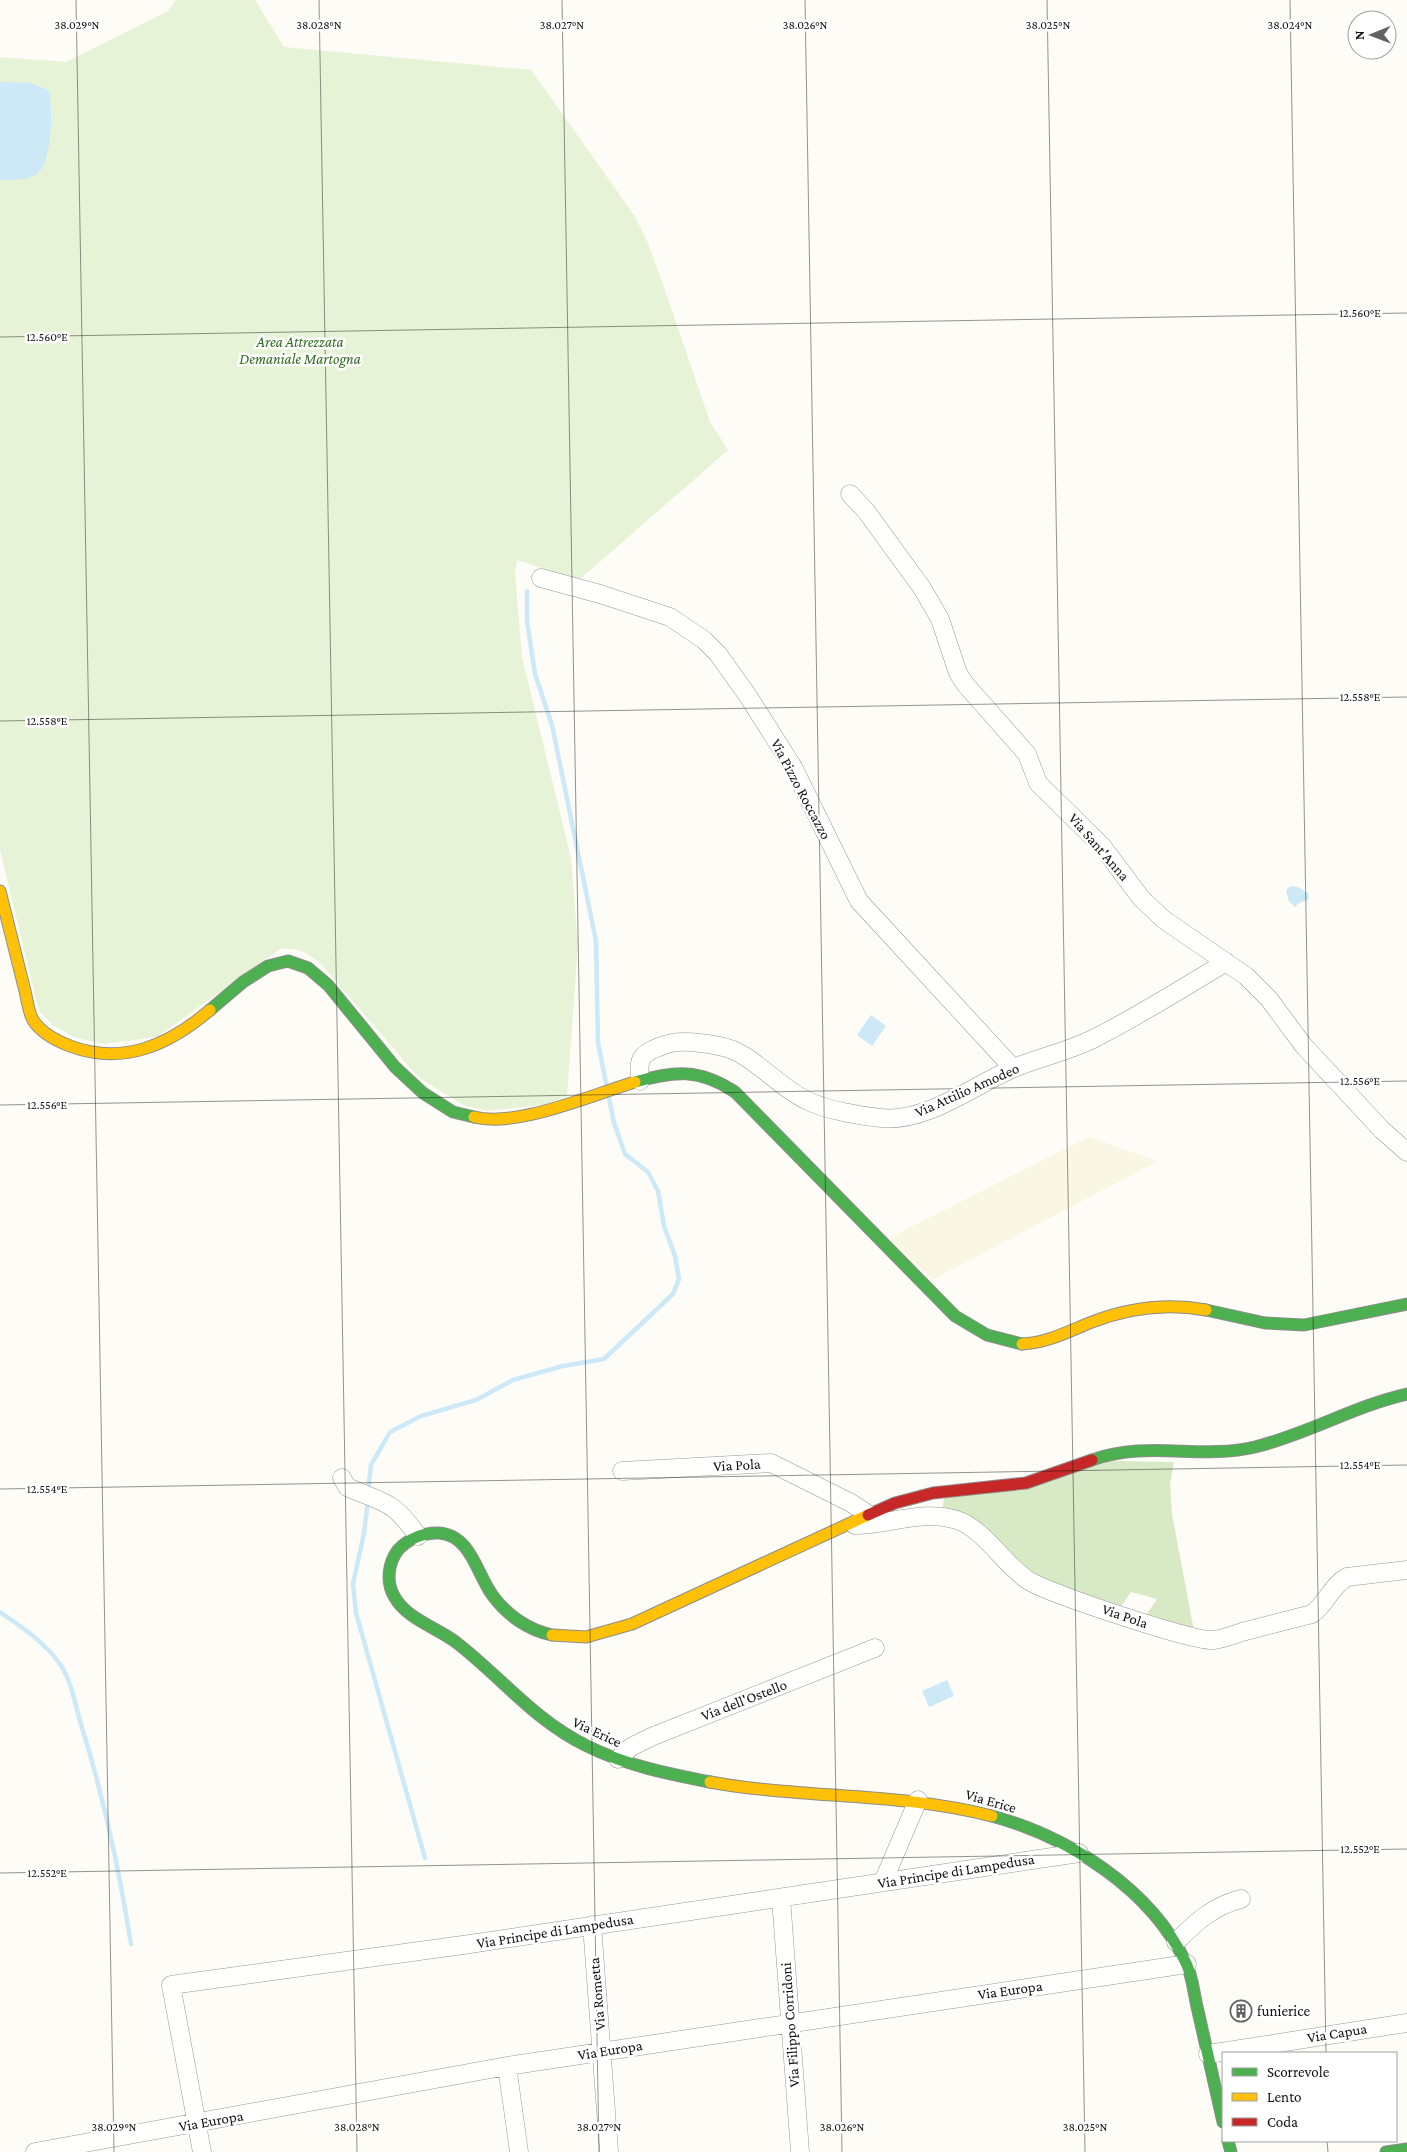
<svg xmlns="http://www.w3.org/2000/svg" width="1407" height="2152" viewBox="0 0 1407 2152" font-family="'Crimson Pro',serif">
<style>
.farmland{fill:#f9f7e4}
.green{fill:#e7f3d7}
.forest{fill:#d8eac5}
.water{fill:#cde8f7}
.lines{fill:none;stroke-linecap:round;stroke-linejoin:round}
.stream{stroke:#cde8f7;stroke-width:4.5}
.street-casing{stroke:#979795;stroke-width:19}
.fast-casing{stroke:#8e8d8b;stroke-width:13}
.slow-casing{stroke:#8e8d8b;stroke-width:13}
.jam-casing{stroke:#8e8d8b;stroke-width:13}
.street{stroke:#fffffe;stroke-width:18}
.fast{stroke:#4caf50;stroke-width:11}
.slow{stroke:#ffc107;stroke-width:11}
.jam{stroke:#c62828;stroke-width:11}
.ticks{fill:none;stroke:#111;stroke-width:1;stroke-opacity:0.45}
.labels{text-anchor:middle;stroke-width:5;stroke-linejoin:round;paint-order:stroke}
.park-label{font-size:15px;font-style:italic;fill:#2f6b1f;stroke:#fff}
.street-label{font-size:15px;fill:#111;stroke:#fff}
.poi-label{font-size:15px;fill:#111;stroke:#fff;text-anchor:start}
.ticks-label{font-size:12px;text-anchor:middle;fill:#111;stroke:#fff;stroke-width:5;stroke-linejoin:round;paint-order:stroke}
</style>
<rect width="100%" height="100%" fill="#fdfcf7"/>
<path class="farmland" d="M1089,1137l69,24 -226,119 -43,-42z"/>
<path class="green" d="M176,0h79l29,47 247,23 103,145 14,28 16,44 46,135 18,28 -149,130 -62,-20 -2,13 7,84 49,201 7,87 -11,151 -24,9 -55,6 -25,-6 -45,-28 -98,-114c-13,-11 -23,-15 -40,-14l-123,88 -53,7 -30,-7 -21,-12 -14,-14 -39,-161v-793l66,5 102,-51z"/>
<path class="forest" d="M1114,1461l60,1 -4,22 2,30 22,117 -50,-13 13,-19 -26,-7 -12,17 -87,-33 -90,-63 2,-15z"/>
<path class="water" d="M0,82l31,1 17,7c6,15 4,71 -10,83 -10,8 -26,7 -38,7z
M1290,886l8,1 11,7 -1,6 -9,3 -4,4 -6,-6 -3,-10z
M871,1015l15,11 -14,20 -15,-11z
M947,1680l7,16 -25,11 -7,-16z"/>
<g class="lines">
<path class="stream" d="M527,591v30l8,53 17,51 44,216 2,102 8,40
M368,1490l3,-25 19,-33 31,-16 55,-16 37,-20 50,-14 41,-7 69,-65 6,-15 -4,-23 -11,-30 -6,-35 -10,-19 -23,-18 -11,-31 -5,-25
M368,1501l-4,32 -11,51 3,29 69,245
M0,1612c22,15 44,30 60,52 11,16 15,39 20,57 23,73 39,147 51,223"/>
<g class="street-casing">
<path id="street" d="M850,494l16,17 56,77 18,31 18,54 7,11 62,70 11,29 64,63 39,52 22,21 83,57 23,23 34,46 79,85 25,22
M541,578l59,16 70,23 34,23 14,14 30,42 45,71 66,134 154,167
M640,1081c-2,-20 -1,-27 19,-34 13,-6 27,-6 41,-4 11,1 22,3 33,7 27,12 47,38 75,51 19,9 52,15 73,17 45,5 93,-33 133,-50 26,-11 56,-17 81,-30 45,-23 88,-50 131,-76
M622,1471l149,-8 80,40 17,11
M342,1478l5,9c39,17 44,12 71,49
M855,1525c34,0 68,-16 102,-5 27,9 47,45 72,61 20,12 164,61 184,59 10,-1 20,-5 29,-8 24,-6 47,-12 70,-18 14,-10 20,-29 35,-37l60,-7
M618,1759l13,-12 20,-10 224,-89
M883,1882l35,-82
M781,1898l19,254
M592,1925l17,227
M1176,1942c20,-20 37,-36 65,-43
M1208,2054l199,-31
M507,2066l12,86
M35,2152l472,-86 680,-102
M202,2152l-31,-167 292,-40 616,-92"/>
</g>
<g class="fast-casing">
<path id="fast" d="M210,1010l33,-28 25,-16 20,-5 20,7 20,17 67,82 28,26 30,19 21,5
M635,1082c39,-11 64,-14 100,10l220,224 32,19 35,9
M1206,1310l59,13 39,2 103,-21
M1092,1460c56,-20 108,0 163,-13 53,-13 99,-41 152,-53
M552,1635c-24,-5 -45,-20 -59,-39 -16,-21 -22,-61 -54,-63 -15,-1 -31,6 -41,17 -10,13 -12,32 -4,46 12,23 44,32 63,47 45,35 77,77 130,103 38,19 81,28 123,36
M992,1816c77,21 159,73 194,147 7,14 8,33 12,48 8,37 17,74 25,111
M1228,2141l3,11
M1386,2152l21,-3"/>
</g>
<g class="slow-casing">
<path id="slow" d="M0,891c8,32 16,64 24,96 3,10 4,25 9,33 8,13 24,21 37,26 53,20 99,-1 140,-36
M474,1117c43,11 117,-22 161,-35
M1022,1344c25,-1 47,-13 70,-22 36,-14 76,-19 114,-12
M552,1635l34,2 46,-13 236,-109
M710,1782c94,17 189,10 282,34"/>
</g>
<g class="jam-casing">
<path id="jam" d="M868,1515l27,-12 38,-10 93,-10 66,-23"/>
</g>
<use href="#street" class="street"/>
<use href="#fast" class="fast"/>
<use href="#slow" class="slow"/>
<use href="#jam" class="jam"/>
</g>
<path class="ticks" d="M76,0l38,2152M319,0l38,2152M562,0l37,2152M805,0l37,2152M1047,0l38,2152M1290,0l36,2053M0,337l1407,-24M0,721l1407,-24M0,1105l1407,-24M0,1489l1407,-24M0,1873l1407,-24M1327,2141l1,11"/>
<defs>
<g id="building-ring" transform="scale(1.125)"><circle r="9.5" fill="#fff" stroke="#646362" stroke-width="1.5"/><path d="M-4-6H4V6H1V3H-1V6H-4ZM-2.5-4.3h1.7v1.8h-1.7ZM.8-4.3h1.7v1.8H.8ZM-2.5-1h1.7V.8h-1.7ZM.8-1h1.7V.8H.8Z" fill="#646362"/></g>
</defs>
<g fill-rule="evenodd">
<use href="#building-ring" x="1241" y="2011"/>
</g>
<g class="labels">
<g class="park-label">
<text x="300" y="347">Area Attrezzata<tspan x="300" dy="17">Demaniale Martogna</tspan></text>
</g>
<g class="street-label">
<text transform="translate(801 789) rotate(62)" y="5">Via Pizzo Roccazzo</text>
<text transform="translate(1099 847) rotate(49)" y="5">Via Sant'Anna</text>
<text transform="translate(967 1090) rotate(-24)" y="5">Via Attilio Amodeo</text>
<text transform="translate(737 1465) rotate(-3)" y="5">Via Pola</text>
<text transform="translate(1125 1616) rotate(19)" y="5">Via Pola</text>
<text transform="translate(744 1700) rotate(-21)" y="5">Via dell'Ostello</text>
<text transform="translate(597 1732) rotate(25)" y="5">Via Erice</text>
<text transform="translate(991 1801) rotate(16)" y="5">Via Erice</text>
<text transform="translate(956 1871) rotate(-9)" y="5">Via Principe di Lampedusa</text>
<text transform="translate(555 1931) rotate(-9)" y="5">Via Principe di Lampedusa</text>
<text transform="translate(1010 1990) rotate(-8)" y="5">Via Europa</text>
<text transform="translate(597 1994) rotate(-95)" y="5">Via Rometta</text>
<text transform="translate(790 2025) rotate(-94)" y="5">Via Filippo Corridoni</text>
<text transform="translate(1337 2033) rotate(-9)" y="5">Via Capua</text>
<text transform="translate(610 2050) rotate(-9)" y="5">Via Europa</text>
<text transform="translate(211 2121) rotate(-10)" y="5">Via Europa</text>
</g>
<g class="poi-label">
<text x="1257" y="2016">funierice</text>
</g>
</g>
<g class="ticks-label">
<text x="77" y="29">38.029°N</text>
<text x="319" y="29">38.028°N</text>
<text x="562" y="29">38.027°N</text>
<text x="805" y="29">38.026°N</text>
<text x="1048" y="29">38.025°N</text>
<text x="1290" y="29">38.024°N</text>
<text x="1360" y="317">12.560°E</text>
<text x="47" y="341">12.560°E</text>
<text x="1360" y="701">12.558°E</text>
<text x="47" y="725">12.558°E</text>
<text x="1360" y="1085">12.556°E</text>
<text x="47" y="1109">12.556°E</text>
<text x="1360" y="1469">12.554°E</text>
<text x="47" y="1493">12.554°E</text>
<text x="1360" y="1853">12.552°E</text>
<text x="47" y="1877">12.552°E</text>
<text x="114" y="2131">38.029°N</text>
<text x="357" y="2131">38.028°N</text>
<text x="599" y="2131">38.027°N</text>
<text x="842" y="2131">38.026°N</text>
<text x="1085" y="2131">38.025°N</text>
</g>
<rect x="1222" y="2052" width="175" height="90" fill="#ffffff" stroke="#a0a0a0"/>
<rect x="1232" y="2068" width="25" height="8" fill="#4caf50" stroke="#a0a0a0"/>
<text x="1267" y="2077" font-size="15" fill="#111111">Scorrevole</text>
<rect x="1232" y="2093" width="25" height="8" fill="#ffc107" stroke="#a0a0a0"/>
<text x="1267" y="2102" font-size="15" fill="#111111">Lento</text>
<rect x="1232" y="2118" width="25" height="8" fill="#c62828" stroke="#a0a0a0"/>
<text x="1267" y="2127" font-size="15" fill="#111111">Coda</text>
<g transform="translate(1372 35) rotate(269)"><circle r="24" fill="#ffffff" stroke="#a0a0a0"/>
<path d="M0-4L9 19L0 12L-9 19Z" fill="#646362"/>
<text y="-8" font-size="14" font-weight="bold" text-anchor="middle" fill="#111111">N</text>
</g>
</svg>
